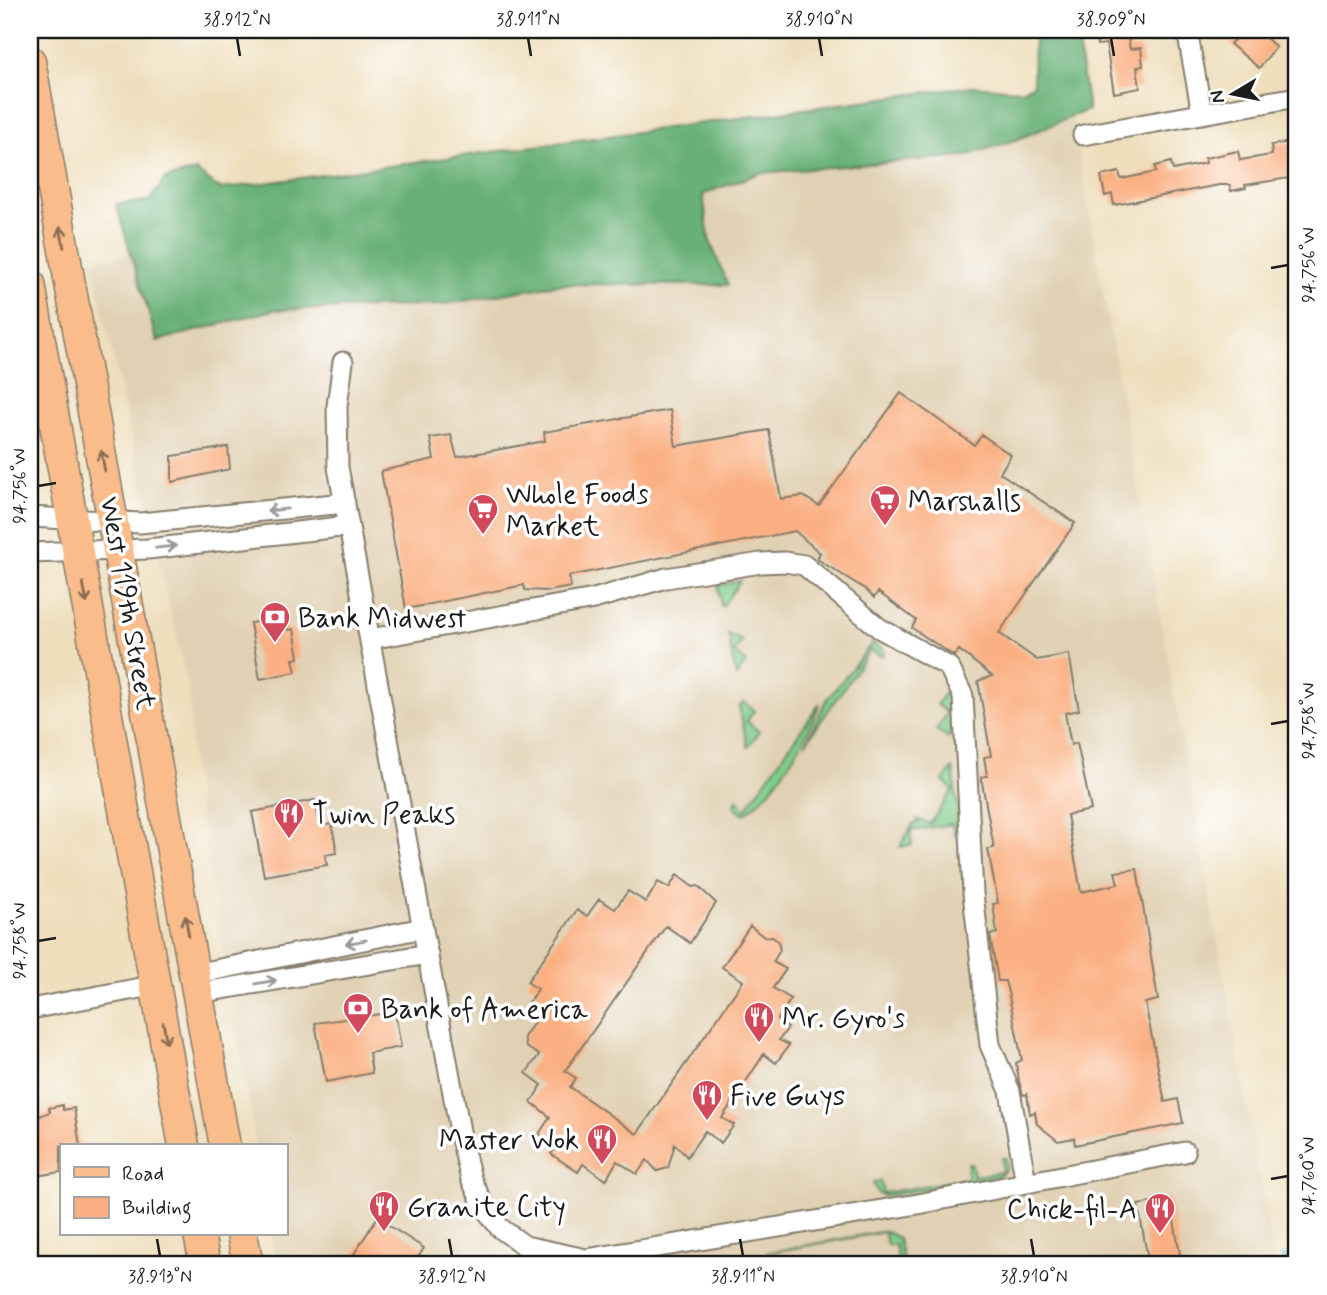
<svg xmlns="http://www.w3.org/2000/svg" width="1327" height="1295" viewBox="0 0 1327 1295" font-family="Mynerve,sans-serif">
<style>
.built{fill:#e1d1b4}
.green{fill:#80cc8a;stroke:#4e7453;stroke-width:2}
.forest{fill:#68b076;stroke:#426649;stroke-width:2}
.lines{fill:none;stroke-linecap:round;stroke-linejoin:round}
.stream{stroke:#47adc7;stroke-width:5}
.building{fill:#fab082}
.minor-casing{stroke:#857d6c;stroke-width:23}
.primary-casing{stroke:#857d6c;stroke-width:33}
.minor{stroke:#fff;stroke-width:19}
.primary{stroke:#f9bc8a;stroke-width:30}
.oneway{stroke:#8a6c53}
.oneway2{stroke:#999}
.ticks{fill:none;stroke:#1c1c1c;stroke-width:2.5}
.labels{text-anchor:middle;stroke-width:7;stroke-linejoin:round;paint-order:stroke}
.poi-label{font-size:28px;fill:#1c1c1c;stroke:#fff;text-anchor:start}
.street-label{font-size:28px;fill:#1c1c1c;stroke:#fff}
.neatline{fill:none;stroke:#1c1c1c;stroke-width:2.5}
.ticks-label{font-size:18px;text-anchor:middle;fill:#1c1c1c}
</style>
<rect width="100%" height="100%" fill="#fff"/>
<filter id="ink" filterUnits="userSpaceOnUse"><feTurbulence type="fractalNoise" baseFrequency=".0143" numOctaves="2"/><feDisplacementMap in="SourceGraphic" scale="14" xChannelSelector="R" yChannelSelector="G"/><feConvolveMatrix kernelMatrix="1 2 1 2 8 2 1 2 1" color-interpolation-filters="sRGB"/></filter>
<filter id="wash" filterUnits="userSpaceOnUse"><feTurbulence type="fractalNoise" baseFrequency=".00686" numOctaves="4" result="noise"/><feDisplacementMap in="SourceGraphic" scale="28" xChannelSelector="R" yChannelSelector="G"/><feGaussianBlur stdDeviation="1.57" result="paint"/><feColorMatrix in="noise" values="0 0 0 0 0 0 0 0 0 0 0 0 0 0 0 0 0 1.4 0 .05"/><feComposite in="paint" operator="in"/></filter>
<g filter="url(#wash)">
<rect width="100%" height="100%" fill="#eedebc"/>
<path class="built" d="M1071,110l204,1155h-998l-6,-31h14v-88h-29l-65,-382 -1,-68 -99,-436z"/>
<path class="green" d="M740,581l-17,25h-2l-3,-21z
M728,634l14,7 -8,12 12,9 -10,15z
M872,643l12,7v4l-3,2 -11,-6 -65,94 21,-43z
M945,692c8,7 10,36 3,46l-12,-8 11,-17 -10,-9z
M744,702l10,9 -7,10 12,11 -11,15 -9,-40z
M820,703c-12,33 -46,92 -76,111l-10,-8 3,-7 8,11z
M953,768l8,68h-6l-3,-12 -42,7 2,14 -12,2 13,-23 6,-1 -2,-4 13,5 23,-34 -10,-9z
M1002,1158h4l1,10 -9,9 -113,19 -7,-2 -5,-11 7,-2 3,12 84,-15 1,-15 4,2 2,11 28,-4z
M885,1231l13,7 6,27h-6l-3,-20h-8l-3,-13 -118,21z"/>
<path class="forest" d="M1034,30h42l12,80 -70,29 -53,17 -205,17 -57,21 6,45 19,46 -168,-1 -120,21 -167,5 -116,31 -41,-137 33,-3 16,-22 31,-8 24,18 752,-103 49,4 12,-5z"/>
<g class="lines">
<path class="stream" d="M1283,1257l11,8"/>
</g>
<g id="blocks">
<path class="building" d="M1094,30h48l1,7 -15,2 2,10 11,-1 2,18 -6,1 3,21 -26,5 -8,-49 -9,1z
M1253,30h18l-6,7 11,10 -17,21 -29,-24 11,-12 6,4z
M1291,142l5,35 -51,8 1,3 -15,3 -1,-6h-11l-105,20 -2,-11 -7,2 -4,-20 18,-4 2,7 35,-7 -1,-6 16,-4 2,8 33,-7 -1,-5 33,-7 2,9 32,-5 -1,-10z
M901,393l73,52 8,-10 29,20 -11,18 75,50 -76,110 38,27 32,-6 10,56 -14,3 6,32 6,-2 14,67 -24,5 14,77 37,-8 -3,-12 22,-3 21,131 -13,3 20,99 13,-3 5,24 -108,22 -1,-7 -16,3 -21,-17 -2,-12 -5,2 -3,-20 -4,1 -4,-14 -3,-18 6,-3 -13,-64 -4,-15h-7l-8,-46 7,-2 -4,-29 5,-1 -10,-54 6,-1 -13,-71 6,-1 -3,-19 7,-1 -13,-75 14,-5 -33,-26 -5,6 -42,-28 4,-8 -38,-28 -4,6 -9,-9 -48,-30 3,-6 -25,-22 -226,45 2,11 -22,4 -24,-1 -1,-5 -118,24 -25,-138 53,-12 -4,-21 21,-3 6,22 88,-16 -1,-9 126,-22 6,36 93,-16 12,69 22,-3 16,10z
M228,447l2,22 -58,13v-26z
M287,616l1,14 6,-1 5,29 -6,1 3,13 -36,7 -10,-56z
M315,800l5,26 12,-2 5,29 -12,2 2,10 -63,11 -12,-64z
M677,875l16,12 5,-1 18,17 -26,40 -24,-17 -101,145 11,7 -6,9 67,47 106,-153 -21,-14 28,-41 14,11 7,-1 7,5 2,9 -7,12 13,7 -13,19 18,11 -14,21 11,8 -9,12 10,5 -13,18 -12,-9 -42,64 12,7 -13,18 -16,-12 -18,26 -12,-13 -7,24 -11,3 -10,-11 -10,14 -20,-13 -11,19 -23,-16 -5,8 -27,-18 6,-8 -18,-12 11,-17 -19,-15 11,-17 -16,-12 13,-18 -13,-8 -2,-10 16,-23 -13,-9 11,-16 -11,-7 50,-72 10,6 12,-17 16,10 13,-18 18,11 12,-20 11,6z
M395,1012l6,35 -32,6 3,20 -46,9 -11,-59z
M63,1105v5l11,-2 6,38h-19v26l-31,5v-57l20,-8 -1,-4z
M1170,1199l12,66h-33l-11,-60z
M377,1218l47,30 -11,17h-66z"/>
</g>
</g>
<g filter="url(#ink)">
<use href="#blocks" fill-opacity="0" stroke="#857d6c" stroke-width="2"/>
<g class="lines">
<g class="minor-casing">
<path id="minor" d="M1187,30l15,83
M1083,135l214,-38
M343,362l-6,44 1,61 124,675 9,37 14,29 15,20 25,18 61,13 332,-55 267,-52
M30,517l110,6 205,-20
M30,553l118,-4 201,-23
M370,639l224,-40 72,-21 95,-15 24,-1 19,3 75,63 70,39 14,29 10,197 17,152 20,46 16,92
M195,974l228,-46
M199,993l229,-39
M30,1009l126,-24"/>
</g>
<g class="primary-casing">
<path id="primary" d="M30,61l195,1085
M30,284l154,862
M199,1234l6,31
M242,1234l6,31"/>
</g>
<use href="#minor" class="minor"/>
<use href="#primary" class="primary"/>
</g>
<defs><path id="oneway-shaft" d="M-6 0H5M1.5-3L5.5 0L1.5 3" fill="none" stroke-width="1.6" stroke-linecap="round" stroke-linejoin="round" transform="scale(1.75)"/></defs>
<g class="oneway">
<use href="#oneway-shaft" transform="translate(62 237) rotate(-100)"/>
<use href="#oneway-shaft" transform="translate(103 461) rotate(-100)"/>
<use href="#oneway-shaft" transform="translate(85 593) rotate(80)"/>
<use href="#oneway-shaft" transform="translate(187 926) rotate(-100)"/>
<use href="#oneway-shaft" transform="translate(165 1033) rotate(80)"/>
</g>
<g class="oneway2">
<use href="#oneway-shaft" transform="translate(277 510) rotate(174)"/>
<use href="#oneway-shaft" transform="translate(166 547) rotate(-6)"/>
<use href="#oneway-shaft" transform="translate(356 942) rotate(169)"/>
<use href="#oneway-shaft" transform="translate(266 982) rotate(-10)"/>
</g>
</g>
<path class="ticks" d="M237,38l3,18M528,38l3,18M819,38l3,18M1111,38l3,18M1271,268l17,-3M38,486l18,-3M1271,724l17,-3M38,941l18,-3M1271,1179l17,-3M157,1239l3,17M449,1239l3,17M740,1239l3,17M1031,1239l3,17"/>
<defs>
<g id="supermarket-pin" transform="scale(1.575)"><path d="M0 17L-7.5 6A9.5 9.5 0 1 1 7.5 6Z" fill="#d1495b" stroke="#fff"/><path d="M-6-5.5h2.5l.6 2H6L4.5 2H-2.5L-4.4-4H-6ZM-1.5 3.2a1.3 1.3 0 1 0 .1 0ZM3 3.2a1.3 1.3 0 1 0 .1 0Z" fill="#fff"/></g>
<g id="bank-pin" transform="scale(1.575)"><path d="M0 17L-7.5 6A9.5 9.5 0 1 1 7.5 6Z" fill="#d1495b" stroke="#fff"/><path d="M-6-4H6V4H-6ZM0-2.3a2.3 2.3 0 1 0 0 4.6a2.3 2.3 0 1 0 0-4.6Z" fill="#fff"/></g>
<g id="restaurant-pin" transform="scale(1.575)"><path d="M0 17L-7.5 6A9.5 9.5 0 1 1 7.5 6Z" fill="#d1495b" stroke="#fff"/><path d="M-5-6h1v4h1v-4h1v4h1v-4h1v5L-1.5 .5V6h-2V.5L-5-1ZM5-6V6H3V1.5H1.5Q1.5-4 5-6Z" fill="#fff"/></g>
</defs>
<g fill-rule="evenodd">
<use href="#supermarket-pin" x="885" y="500"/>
<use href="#supermarket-pin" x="483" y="509"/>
<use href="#bank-pin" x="275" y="617"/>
<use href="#restaurant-pin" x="289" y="813"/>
<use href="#bank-pin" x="358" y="1008"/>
<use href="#restaurant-pin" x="759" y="1017"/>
<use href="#restaurant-pin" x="707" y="1095"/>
<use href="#restaurant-pin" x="602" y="1139"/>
<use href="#restaurant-pin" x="384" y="1206"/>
<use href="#restaurant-pin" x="1160" y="1208"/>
</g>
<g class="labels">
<g class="poi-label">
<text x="506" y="503">Whole Foods<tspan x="506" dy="32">Market</tspan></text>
<text x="908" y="510">Marshalls</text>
<text x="298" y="627">Bank Midwest</text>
<text x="312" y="823">Twin Peaks</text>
<text x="381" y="1018">Bank of America</text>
<text x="782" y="1027">Mr. Gyro's</text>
<text x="730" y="1105">Five Guys</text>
<text x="579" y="1149" text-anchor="end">Master Wok</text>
<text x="407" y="1216">Granite City</text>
<text x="1137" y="1218" text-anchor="end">Chick-fil-A</text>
</g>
<g class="street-label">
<text transform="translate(129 603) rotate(80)" y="10">West 119th Street</text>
</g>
</g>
<rect width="1327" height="1295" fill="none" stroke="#fff" stroke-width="77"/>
<rect x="60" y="1144" width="228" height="91" fill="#ffffff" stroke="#a4a4a4" stroke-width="2"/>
<rect x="74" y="1167" width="35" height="10" fill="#f9bc8a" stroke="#a4a4a4" stroke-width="2"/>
<text x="122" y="1180" font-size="21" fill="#1c1c1c">Road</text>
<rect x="74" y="1197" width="35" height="21" fill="#fab082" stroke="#a4a4a4" stroke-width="2"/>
<text x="122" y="1214" font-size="21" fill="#1c1c1c">Building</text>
<g transform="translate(1233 94) rotate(260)" stroke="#ffffff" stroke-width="5" paint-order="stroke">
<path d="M0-5L12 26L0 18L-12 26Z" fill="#1c1c1c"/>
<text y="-10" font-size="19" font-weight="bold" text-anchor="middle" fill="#1c1c1c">N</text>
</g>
<rect x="38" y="38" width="1250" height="1218" class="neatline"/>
<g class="ticks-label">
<text x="237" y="25">38.912°N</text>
<text x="528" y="25">38.911°N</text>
<text x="819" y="25">38.910°N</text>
<text x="1111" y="25">38.909°N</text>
<text transform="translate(1308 265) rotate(-90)" y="6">94.756°W</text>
<text transform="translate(19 486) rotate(-90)" y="6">94.756°W</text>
<text transform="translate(1308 721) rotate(-90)" y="6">94.758°W</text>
<text transform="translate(19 941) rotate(-90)" y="6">94.758°W</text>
<text transform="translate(1308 1176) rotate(-90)" y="6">94.760°W</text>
<text x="160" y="1282">38.913°N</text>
<text x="452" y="1282">38.912°N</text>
<text x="743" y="1282">38.911°N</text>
<text x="1034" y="1282">38.910°N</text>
</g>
</svg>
